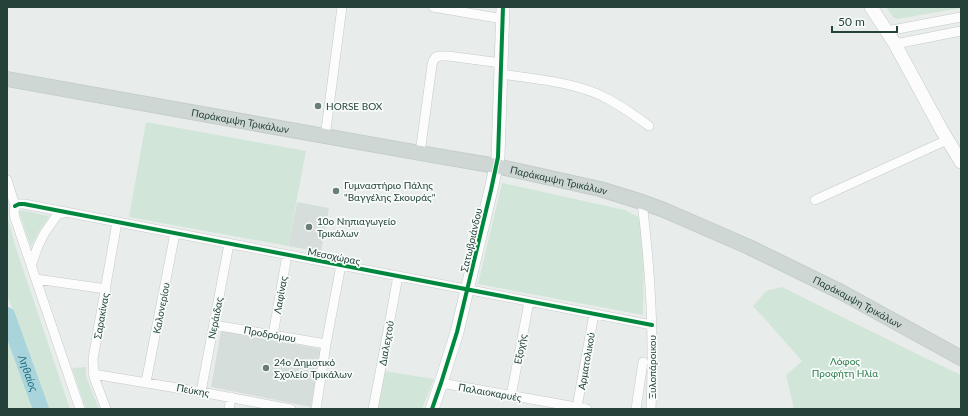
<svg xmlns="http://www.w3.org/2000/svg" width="968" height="416" viewBox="0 0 968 416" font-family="Lato,sans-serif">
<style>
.built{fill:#d6dedb}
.green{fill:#d1e6d8}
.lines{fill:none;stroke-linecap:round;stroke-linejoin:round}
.river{stroke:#a9d4db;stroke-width:16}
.street-casing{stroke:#c5cac8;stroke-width:10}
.secondary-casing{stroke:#c3cbc8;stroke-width:14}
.primary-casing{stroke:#c3ccc9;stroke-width:16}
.street{stroke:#fcfcfc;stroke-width:9}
.secondary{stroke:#fcfcfc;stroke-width:13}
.primary{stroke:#cfd7d5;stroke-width:14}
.cycleway-casing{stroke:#f7fbf9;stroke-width:6}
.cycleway{stroke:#00873e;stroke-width:4}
.poi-dot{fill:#697e78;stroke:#f7fbf9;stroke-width:1.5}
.labels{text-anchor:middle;stroke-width:3.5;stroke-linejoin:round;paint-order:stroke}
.poi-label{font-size:10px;fill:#24423a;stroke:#f7fbf9;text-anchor:start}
.street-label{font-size:10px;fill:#24423a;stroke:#f7fbf9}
.park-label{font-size:10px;fill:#2d7a4b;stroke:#f7fbf9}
.water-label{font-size:11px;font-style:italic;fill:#1c6f80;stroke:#f7fbf9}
</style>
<rect width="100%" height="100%" fill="#e8edeb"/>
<path class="built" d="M297,202l32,6 -8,44 -33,-6z
M221,331l100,18 -10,58 -100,-20z"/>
<path class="green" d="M886,7h75v1l-64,11 -4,-2z
M146,122l160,29 -18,95 -159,-29z
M502,183l123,27 15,8 4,35 -1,62 -165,-31z
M22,210l26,6 1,1 -10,14 -8,16 -12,-35z
M7,215l8,30 55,164h-21l-42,-115z
M782,287l137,68 42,20v34h-167l-8,-34 16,-14 -49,-55 13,-15z
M7,334l27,75h-27z
M86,367v9l13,33h-13l-14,-41z
M384,371l50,8 -12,30h-46z"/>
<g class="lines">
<path class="river" id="s1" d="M7,315l34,94"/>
<g class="street-casing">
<path id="street" d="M433,7l70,12
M887,31l74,-14
M895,44l66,-13
M501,74c33,5 77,8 107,25 14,8 28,17 41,27
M325,137l17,-130
M420,153l12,-88 1,-4 3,-4 5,-1h7l53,7
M7,180l8,26 -1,6 1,6 65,191
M815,200l132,-60
M642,202c6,49 10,97 10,146 0,20 0,41 -1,61
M15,206l4,-2h5l628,121
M31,266l7,-20 6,-12 13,-19 10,-3
M36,279l70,10
M214,325l112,19
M273,335l14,-80
M93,374l108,18 90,17
M146,382l29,-149
M441,383l146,26
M201,392l28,-148
M511,396l18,-94
M577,407l17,-93
M106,409l-12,-32 -1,-18 24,-137
M229,409l2,-12
M316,409l10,-65 15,-79
M373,409l11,-57 14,-76
M636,409l7,-47"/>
</g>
<g class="secondary-casing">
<path id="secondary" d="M871,7l24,37 46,85 20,33
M432,409l9,-26 16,-51 34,-142 7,-33 5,-150"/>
</g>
<g class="primary-casing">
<g id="primary">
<path id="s2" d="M7,79l413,74 76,13 104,23 42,13 22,8 85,37 92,45 120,66"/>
</g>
</g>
<use href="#street" class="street"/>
<use href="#secondary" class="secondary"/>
<use href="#primary" class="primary"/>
<g class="cycleway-casing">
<path id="cycleway" d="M15,206l4,-2h5l628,121
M432,409l9,-26 16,-51 34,-142 7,-33 5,-150"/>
</g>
<use href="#cycleway" class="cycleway"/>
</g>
<g class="poi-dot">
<circle cx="318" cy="106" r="4"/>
<circle cx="336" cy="191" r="4"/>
<circle cx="309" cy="227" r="4"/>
<circle cx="266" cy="368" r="4"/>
</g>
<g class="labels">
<g class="poi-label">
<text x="326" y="110">HORSE BOX</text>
<text x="344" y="189">Γυμναστήριο Πάλης<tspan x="344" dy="12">"Βαγγέλης Σκουράς"</tspan></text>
<text x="317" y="225">10ο Νηπιαγωγείο<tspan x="317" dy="12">Τρικάλων</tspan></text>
<text x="274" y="366">24ο Δημοτικό<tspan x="274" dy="12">Σχολείο Τρικάλων</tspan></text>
</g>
<g class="street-label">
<text dy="4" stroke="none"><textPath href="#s2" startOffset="237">Παράκαμψη Τρικάλων</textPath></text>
<text dy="4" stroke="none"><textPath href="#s2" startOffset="561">Παράκαμψη Τρικάλων</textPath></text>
<text transform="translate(471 240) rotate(-77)" y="4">Σατωβριάνδου</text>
<text transform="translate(334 256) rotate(11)" y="4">Μεσοχώρας</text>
<text transform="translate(280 295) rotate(-80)" y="4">Λαφίνας</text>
<text dy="4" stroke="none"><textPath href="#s2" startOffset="885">Παράκαμψη Τρικάλων</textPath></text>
<text transform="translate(161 308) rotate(-79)" y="4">Καλονερίου</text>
<text transform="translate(101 316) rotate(-80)" y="4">Σαρακίνας</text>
<text transform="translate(215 318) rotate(-79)" y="4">Νεράιδας</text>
<text transform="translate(270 334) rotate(10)" y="4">Προδρόμου</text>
<text transform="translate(386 343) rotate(-80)" y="4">Διαλεχτού</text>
<text transform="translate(520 349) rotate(-79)" y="4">Εξοχής</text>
<text transform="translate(586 361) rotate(-80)" y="4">Αρματολικού</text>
<text transform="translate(652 367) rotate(-90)" y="4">Ξυλοπάροικου</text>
<text transform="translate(193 390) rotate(10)" y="4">Πεύκης</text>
<text transform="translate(490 392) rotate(10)" y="4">Παλαιοκαρυές</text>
</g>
<g class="park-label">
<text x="845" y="365">Λόφος<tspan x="845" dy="12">Προφήτη Ηλία</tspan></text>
</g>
<g class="water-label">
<text dy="4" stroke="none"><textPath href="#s1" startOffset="62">Ληθαίος</textPath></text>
</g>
</g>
<rect width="968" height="416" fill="none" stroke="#24423a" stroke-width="16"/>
<path d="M832 26v6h65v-6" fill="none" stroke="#24423a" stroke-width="2"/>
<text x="838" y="26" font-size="12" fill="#24423a" stroke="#f7fbf9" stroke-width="3" paint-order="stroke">50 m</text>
</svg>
